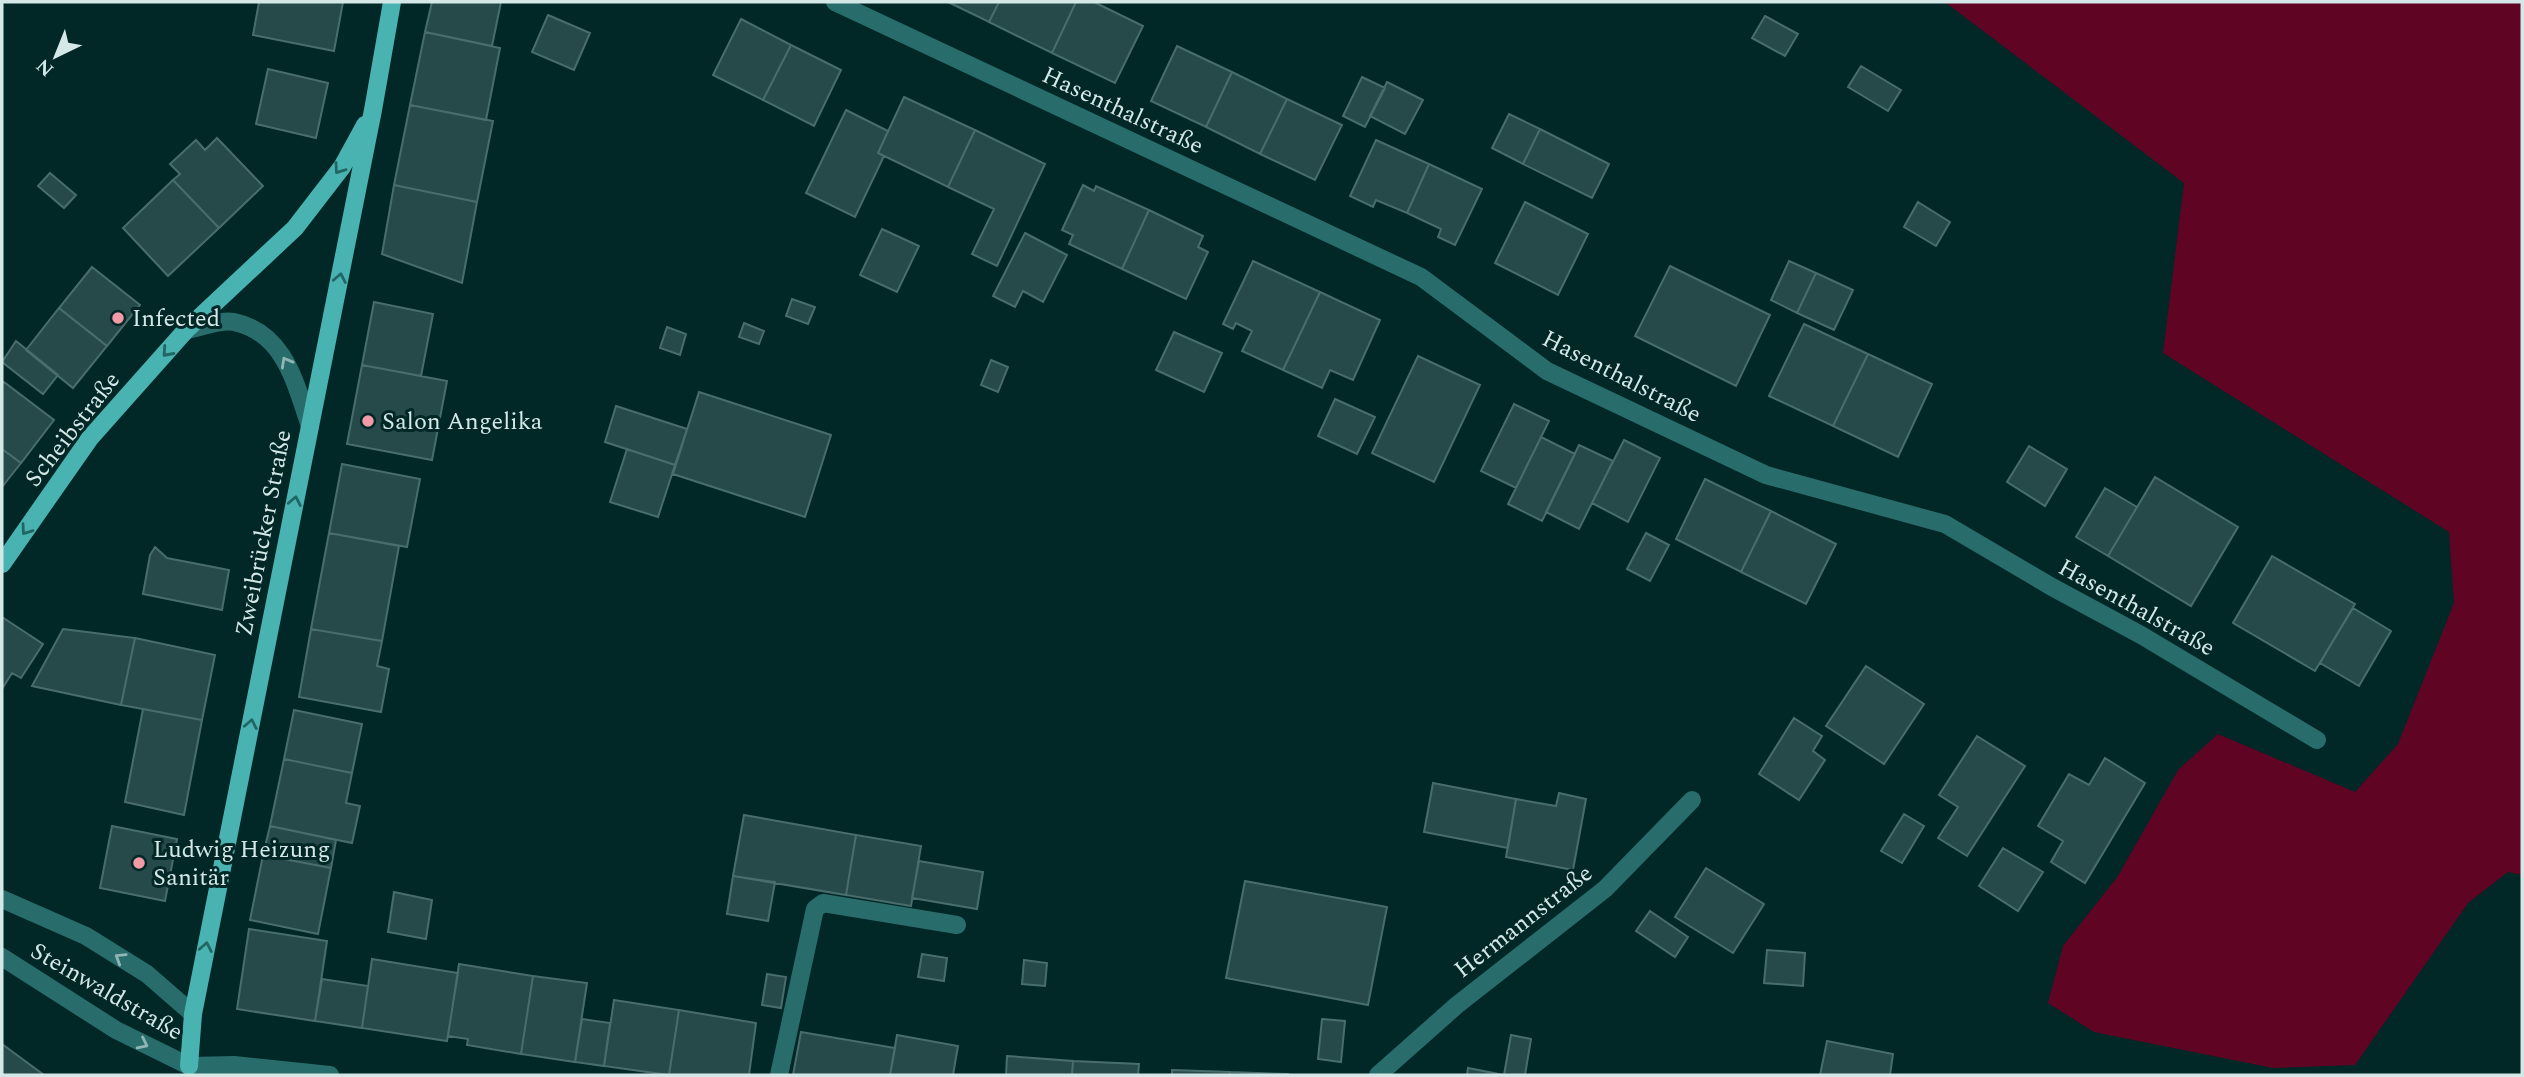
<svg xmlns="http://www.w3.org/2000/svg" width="2524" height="1077" viewBox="0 0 2524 1077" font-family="Spectral,serif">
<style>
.green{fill:#600423}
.building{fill:#264a49;stroke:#486d6c;stroke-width:2}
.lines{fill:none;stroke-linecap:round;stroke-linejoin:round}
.minor{stroke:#286c6b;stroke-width:18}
.major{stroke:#49b3b1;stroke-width:18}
.oneway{stroke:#216665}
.oneway2{stroke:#8fb6b5}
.poi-dot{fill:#f39aa7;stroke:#012727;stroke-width:2.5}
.labels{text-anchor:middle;stroke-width:6;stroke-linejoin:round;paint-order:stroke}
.street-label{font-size:24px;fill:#d4e8e7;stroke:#012727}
.poi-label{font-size:24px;fill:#d4e8e7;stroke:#012727;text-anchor:start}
</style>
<rect width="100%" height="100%" fill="#012727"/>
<path class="green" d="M1945,2h577v873l-14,-3 -40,31 -113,162 -82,3 -179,-36 -46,-29 15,-57 55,-70 60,-106 40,-36 137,58 43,-48 56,-141 -5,-71 -286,-179 21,-170z"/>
<path class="building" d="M259,2h84l-9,49 -81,-16z
M432,2h69l-9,44 -67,-14z
M948,2h51l-10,20z
M999,2h77l-24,51 -63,-31z
M1076,2h18l49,24 -28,57 -63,-30z
M548,15l42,18 -16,37 -42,-18z
M1765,16l33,18 -13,22 -33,-18z
M741,19l50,26 -28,55 -50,-25z
M425,32l75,16 -14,72 -76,-15z
M791,45l50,25 -27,56 -51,-26z
M1177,46l55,26 -26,55 -55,-26z
M1861,66l40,24 -13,21 -40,-24z
M268,69l60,14 -12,55 -60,-14z
M1232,72l55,27 -27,55 -54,-27z
M1362,77l23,11 -20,39 -22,-11z
M1387,82l36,18 -18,34 -35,-18z
M904,97l71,33 -27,57 -70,-34z
M1287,99l55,26 -27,55 -55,-26z
M410,105l83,16 -16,81 -83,-17z
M846,110l42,21 -10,22 6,3 -29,61 -49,-24z
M1509,114l31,15 -17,35 -31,-16z
M1540,129l69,35 -17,34 -69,-34z
M975,130l70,34 -48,102 -25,-12 22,-45 -46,-22z
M217,138l46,48 -44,42 -46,-48 7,-6 -10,-10 26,-24 9,10z
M1376,140l53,24 -22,49 -31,-13 -3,7 -23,-11z
M1429,164l53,25 -27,56 -17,-8 3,-8 -34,-16z
M50,173l26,22 -12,13 -26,-22z
M173,180l46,48 -51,48 -45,-48z
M394,185l83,17 -15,81 -80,-29z
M1083,185l11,6 2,-5 53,24 -27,59 -53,-25 4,-9 -11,-5z
M1525,202l63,32 -30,61 -63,-32z
M1918,202l32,20 -14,24 -32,-19z
M1149,210l54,26 -5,11 10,5 -22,47 -64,-30z
M882,229l37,17 -22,46 -37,-17z
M1025,233l42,22 -24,47 -20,-11 -8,16 -22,-11z
M1253,261l67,31 -37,78 -41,-19 10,-20 -16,-8 -3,6 -10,-5z
M1789,261l27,12 -19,40 -26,-13z
M1670,266l100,49 -34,71 -101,-50z
M92,267l48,38 -33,41 -48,-38z
M1816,273l37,17 -19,40 -37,-17z
M1320,292l60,28 -27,60 -23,-10 -8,18 -39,-18z
M792,299l23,8 -7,17 -22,-8z
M374,302l59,12 -12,62 -59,-11z
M59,308l48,38 -34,42 -47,-38z
M744,323l20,8 -5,13 -20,-7z
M1804,324l64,30 -35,72 -64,-30z
M667,327l19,7 -6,21 -20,-7z
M1174,332l48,21 -18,39 -48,-22z
M16,341l42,34 -15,19 -41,-32z
M1868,354l64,30 -34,73 -65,-31z
M1418,356l62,29 -46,97 -62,-29z
M991,360l17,7 -10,25 -17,-7z
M362,365l85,16 -15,79 -85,-16z
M4,382l50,38 -33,43 -19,-14v-64z
M699,392l132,43 -26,82 -132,-43z
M1335,399l40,18 -18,37 -39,-18z
M1514,404l35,17 -33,67 -35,-17z
M616,406l71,23 -12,36 -70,-23z
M1541,437l34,17 -33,67 -34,-17z
M1624,440l36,18 -32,64 -36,-19z
M1579,445l34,16 -34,68 -33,-17z
M2029,446l38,23 -22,37 -38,-24z
M2,449l19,14 -19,24z
M627,449l48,16 -17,52 -48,-15z
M342,464l78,15 -13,68 -78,-14z
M2155,477l83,50 -47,79 -83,-50z
M1705,479l66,32 -30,61 -65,-33z
M2105,488l32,19 -29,49 -32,-19z
M1771,511l65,33 -30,60 -65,-32z
M329,533l70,13 -17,95 -71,-12z
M1646,533l23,12 -19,36 -23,-12z
M155,547l12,11 62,12 -7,40 -79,-16 7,-39z
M2272,556l83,48 -40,67 -82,-48z
M2353,608l38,23 -32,55 -39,-23z
M2,617l41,27 -22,34 -9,-5 -10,16z
M63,629l72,9 -14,67 -89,-19z
M311,629l71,12 -5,25 12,3 -8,43 -82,-15z
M135,638l80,17 -13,65 -81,-15z
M1866,666l58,38 -40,60 -58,-38z
M143,709l59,11 -18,95 -59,-13z
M294,710l68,14 -10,49 -68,-14z
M1794,718l28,18 -9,15 12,9 -26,40 -40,-26z
M1977,736l48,30 -58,90 -29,-18 20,-31 -19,-12z
M2105,758l40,25 -60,100 -34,-21 12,-21 -25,-15 31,-52 20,11z
M284,759l68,14 -6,30 14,3 -8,37 -82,-17z
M1433,783l83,16 -8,49 -84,-16z
M1559,793l27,6 -13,71 -67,-13 10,-58 40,7z
M1904,814l20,12 -22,37 -21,-12z
M744,815l112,20 -10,60 -113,-19z
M112,826l65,13 -12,62 -65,-13z
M270,826l66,14 -5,28 -68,-13z
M856,835l65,11 -10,60 -65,-11z
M2003,848l40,24 -25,39 -39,-25z
M263,855l68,13 -13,66 -68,-14z
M919,861l64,11 -6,37 -65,-11z
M1706,868l58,36 -31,49 -58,-36z
M733,876l42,6 -7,39 -41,-7z
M1245,881l142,26 -19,98 -142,-27z
M394,892l38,8 -6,39 -38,-7z
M1650,911l38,26 -13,20 -39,-26z
M249,929l78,12 -12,80 -78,-12z
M1767,950l38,3 -2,33 -39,-3z
M922,954l25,4 -3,23 -26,-4z
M372,959l86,14 -11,68 -85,-13z
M1024,960l23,3 -2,23 -23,-2z
M459,964l74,12 -12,78 -54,-9 1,-6 -20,-3z
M767,974l19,3 -5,31 -19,-3z
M533,976l54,7 -12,79 -54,-8z
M322,979l46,7 -6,42 -47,-7z
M614,1000l65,10 -10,65 -65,-9z
M679,1010l77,13 -7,52h-80z
M582,1019l28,4 -6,43 -29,-4z
M1322,1019l23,2 -4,41 -23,-3z
M801,1032l94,16 -5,27h-97z
M897,1035l61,11 -5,29h-63z
M1511,1035l20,4 -6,36h-58l1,-7 36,7z
M1827,1041l66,13 -3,21h-70z
M2,1044l42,31h-42z
M1007,1056l66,5 -1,14h-66z
M1073,1061l66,3 -1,11h-66z
M1172,1070l58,2v3h-58z
M1230,1072l58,2v1h-58z"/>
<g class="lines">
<path class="minor" d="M835,2l586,275 126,94 219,104 179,49 107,63 89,48 176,105
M186,330c14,-2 35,-11 48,-8 51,11 61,61 76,104
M2,899l84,37 61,38 46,40
M2,957l114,73 73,36 45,-1 96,10
M779,1075l36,-166 8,-6 134,22
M1378,1075l79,-70 148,-116 87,-89"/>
<path class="major" d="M2,564l88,-126 96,-108 109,-102 47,-61 23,-42
M189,1066l4,-52 180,-904 19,-108"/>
</g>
<defs><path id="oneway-chevron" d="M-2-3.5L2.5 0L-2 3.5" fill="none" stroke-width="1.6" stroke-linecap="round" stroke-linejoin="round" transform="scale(1.75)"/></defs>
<g class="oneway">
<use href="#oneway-chevron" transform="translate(339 169) rotate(125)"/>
<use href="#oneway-chevron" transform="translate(340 278) rotate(-79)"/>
<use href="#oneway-chevron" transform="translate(167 352) rotate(132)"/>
<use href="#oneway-chevron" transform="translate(295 501) rotate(-79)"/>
<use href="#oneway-chevron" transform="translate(26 530) rotate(125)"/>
<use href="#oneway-chevron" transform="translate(251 724) rotate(-79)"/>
<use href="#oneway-chevron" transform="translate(206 947) rotate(-79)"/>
</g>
<g class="oneway2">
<use href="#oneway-chevron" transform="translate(286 362) rotate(-119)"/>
<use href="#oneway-chevron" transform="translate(120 958) rotate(-148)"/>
<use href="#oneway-chevron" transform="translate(143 1044) rotate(26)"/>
</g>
<g class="poi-dot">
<circle cx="118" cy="318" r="7"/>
<circle cx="368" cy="421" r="7"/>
<circle cx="139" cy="863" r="7"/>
</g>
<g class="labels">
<g class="street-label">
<text transform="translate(1123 110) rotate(25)" y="8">Hasenthalstraße</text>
<text transform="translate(1622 376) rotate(27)" y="8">Hasenthalstraße</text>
<text transform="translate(72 429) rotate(-52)" y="8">Scheibstraße</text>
<text transform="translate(263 533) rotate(-79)" y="8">Zweibrücker Straße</text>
<text transform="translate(2137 607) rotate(29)" y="8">Hasenthalstraße</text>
<text transform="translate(1523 921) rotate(-38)" y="8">Hermannstraße</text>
<text transform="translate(107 991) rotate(30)" y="8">Steinwaldstraße</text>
</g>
<g class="poi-label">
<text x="132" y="326">Infected</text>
<text x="382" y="429">Salon Angelika</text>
<text x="153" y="857">Ludwig Heizung<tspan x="153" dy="28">Sanitär</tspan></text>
</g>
</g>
<rect width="2524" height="1077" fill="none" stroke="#d4e8e7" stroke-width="7"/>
<g transform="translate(56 56) rotate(223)" stroke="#012727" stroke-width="5" paint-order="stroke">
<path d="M0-5L12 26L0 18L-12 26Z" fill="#d4e8e7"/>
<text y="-10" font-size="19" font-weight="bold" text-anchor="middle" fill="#d4e8e7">N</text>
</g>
</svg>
